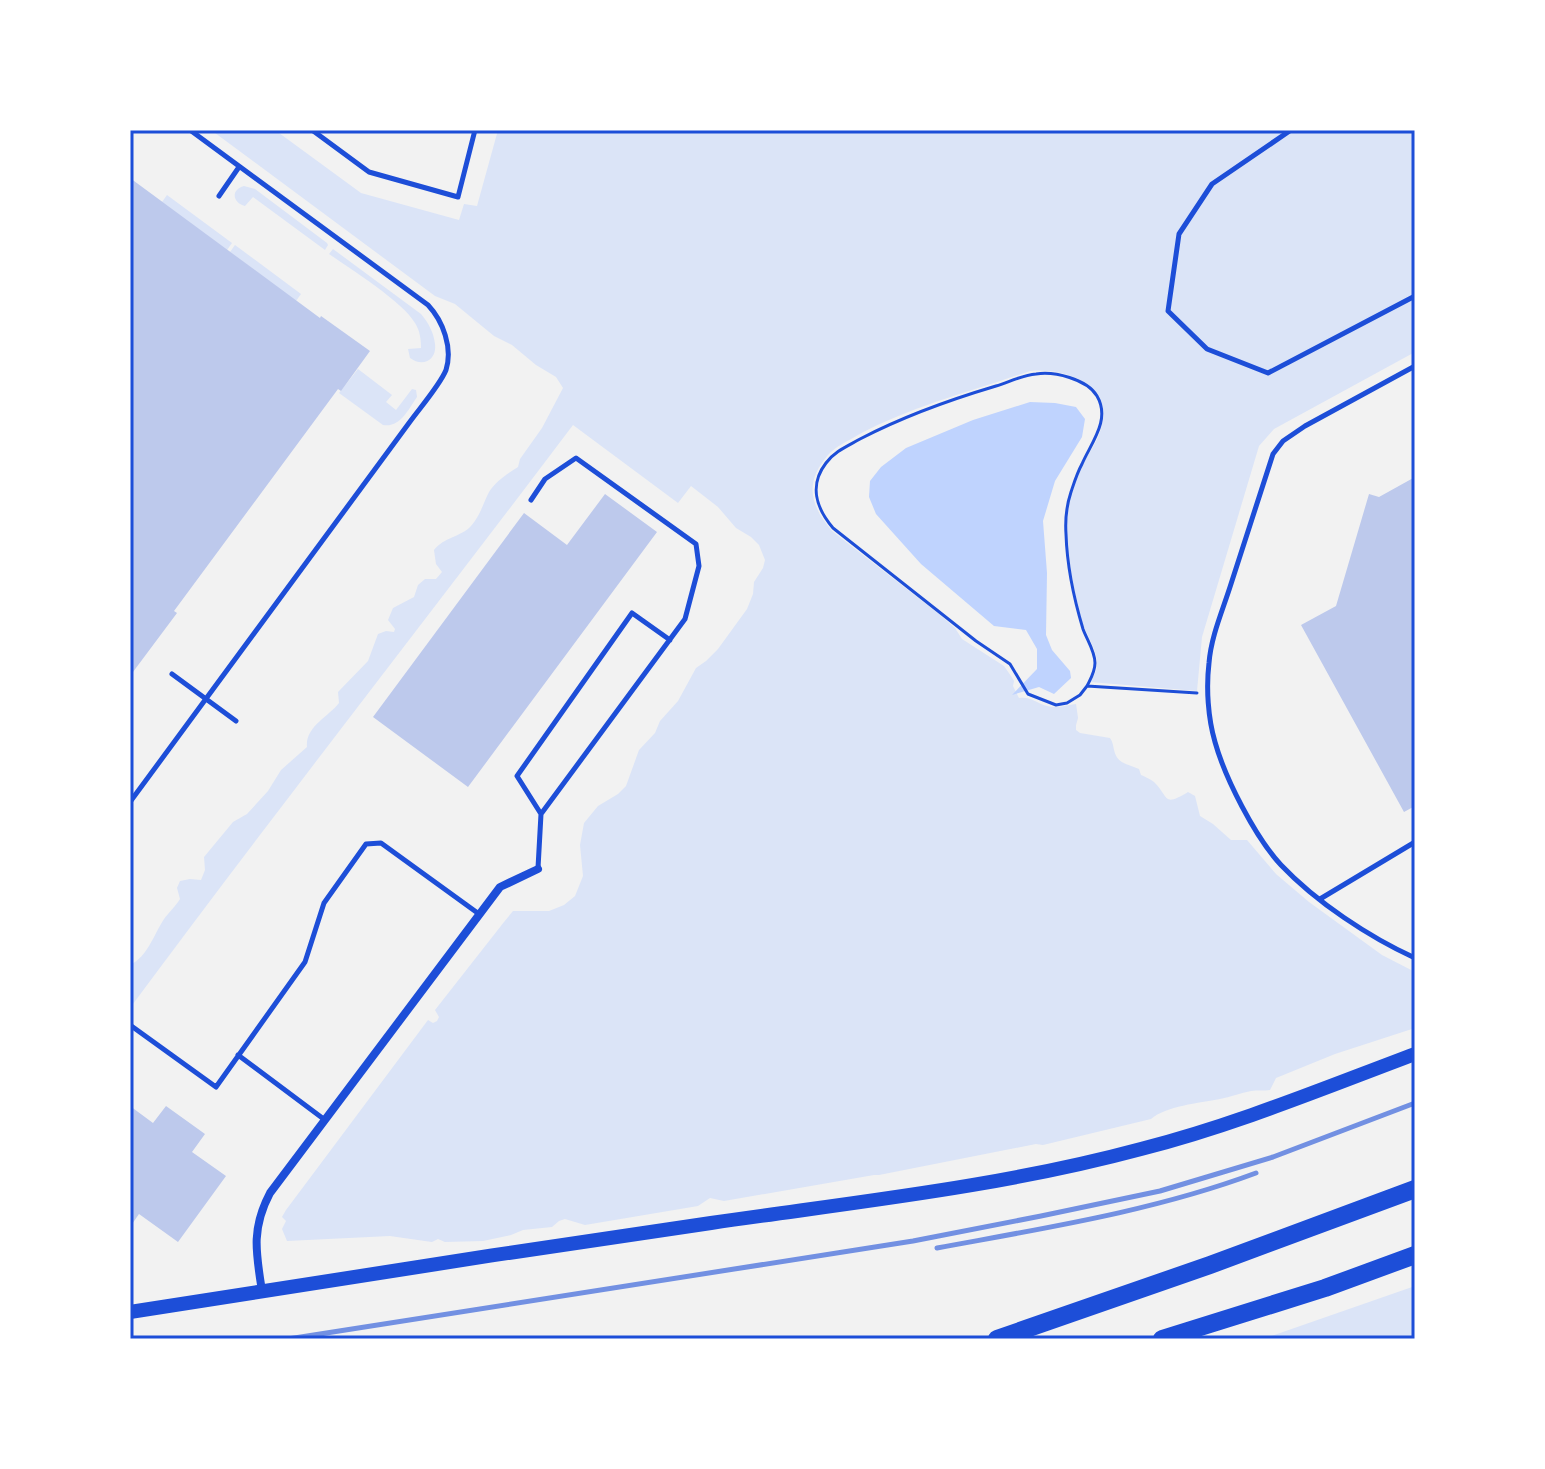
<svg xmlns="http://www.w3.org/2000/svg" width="1545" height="1469" viewBox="0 0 1545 1469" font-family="Roboto,sans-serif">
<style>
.green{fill:#dbe4f7}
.water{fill:#bfd3fe}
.building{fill:#bdc9ec}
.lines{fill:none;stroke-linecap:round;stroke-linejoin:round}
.path{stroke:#1d4ed8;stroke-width:3}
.service{stroke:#1d4ed8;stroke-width:5}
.minor{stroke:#1d4ed8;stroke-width:8}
.secondary{stroke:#1d4ed8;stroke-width:14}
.motorway{stroke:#1d4ed8;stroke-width:18}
.rail{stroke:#7290e2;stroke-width:5}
.neatline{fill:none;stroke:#1d4ed8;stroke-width:3}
</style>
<rect width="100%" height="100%" fill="#f2f2f2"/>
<path class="green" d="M211,130h64l86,63 98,27 5,-16 13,2 21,-76h917v222l-141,77 -15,17 -57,191 -5,54 -107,-9c3,-5 7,-11 7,-17 1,-15 -12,-32 -16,-46 -6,-26 -12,-53 -14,-79 -2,-26 3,-49 14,-72 7,-15 18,-27 21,-44 8,-42 -39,-56 -72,-53 -57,20 -118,35 -172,64 -10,6 -22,11 -30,20 -24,28 -18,50 4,76l107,83 16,14 7,11 42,27 7,10 3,5 -1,5 6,12c12,-2 17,5 28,8 10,3 20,-1 29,-2l2,14 -2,7v5l4,3 30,5c3,4 3,8 4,12 3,14 14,14 25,19l2,6c3,1 11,5 13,7 15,14 8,26 34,10l7,4 5,20 13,8 18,16h16l29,34 33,28 73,53 33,17v56l-80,26 -59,24 -6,12c-6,1 -13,0 -19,1 -10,2 -21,6 -31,8 -21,4 -54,7 -69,20l-108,26 -7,-1 -157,31h-5l-150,26 -14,-3 -12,8 -113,19 -20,-6 -6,2 -7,6 -29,3 -12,5 -28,6 -38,1 -7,-3 -6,3 -42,-6 -103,5 -5,-12 4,-8 -4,-4 4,-7 142,-190 5,3 4,-2 2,-4 -4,-7 69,-88 9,-11h36l15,-6 11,-9 8,-20 -3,-31 4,-22 14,-17 20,-12 8,-8 13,-36 16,-17 5,-12 18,-20 18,-33 10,-7 12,-12 29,-40 6,-15 1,-12 9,-14 2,-8 -6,-15 -8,-8 -15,-9 -18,-21 -27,-21 -13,17 -105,-78c-147,195 -298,387 -443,583v-43c18,-9 23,-29 34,-46 5,-7 12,-13 16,-20l-3,-11 3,-7 10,-2 11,1 4,-10 -1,-13 29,-35 14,-8 21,-23 13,-21 26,-23c-2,-20 21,-30 32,-44l-1,-11 30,-31 10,-27 8,-3 8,1 1,-3 -7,-9 5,-12 21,-11 4,-12 7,-6h11l6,-7 -6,-8 -2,-14c10,-13 27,-13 37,-24 9,-10 12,-22 18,-34 7,-11 18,-18 29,-25l2,-8 22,-31 21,-40 -7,-11 -20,-12 -24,-20 -18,-9 -39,-32 -20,-8z
M244,186l11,3 72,54 1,2 -3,5 -72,-53 -8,9c-12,-3 -15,-16 -1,-20z
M167,195l65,48 -5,7 -65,-48z
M235,245l66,49 -5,7 -66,-49z
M333,249l88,65c7,8 13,19 14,30 2,17 -13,23 -25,14l-2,-9 13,-1c0,-9 -1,-17 -6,-25 -12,-21 -64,-54 -86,-69z
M358,369l34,26 -6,7 10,8 16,-21 4,1 1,7c-9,13 -17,31 -34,28l-44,-32z
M1415,1286v53h-152z"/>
<path class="water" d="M1030,402l25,1 21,4 9,12 -3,18 -27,44 -12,40 4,52 -1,62 6,15 18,21 1,7 -17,16 -15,-7 -27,8 25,-26v-20l-11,-19 -32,-4 -73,-62 -45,-50 -7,-17 1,-16 11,-14 25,-19 67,-28z"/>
<path class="building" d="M130,178l190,140 1,-2 49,35 -29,40 -3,-2 -164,222 3,2 -47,63z
M1415,477v329l-11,6 -103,-187 35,-19 33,-112 10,3z
M605,494l52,38 -189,255 -95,-70 151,-204 43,32z
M130,1106l23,17 13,-17 39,28 -13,18 34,24 -48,66 -39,-28 -9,13z"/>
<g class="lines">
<path class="path" d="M1087,686c4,-8 8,-14 8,-23 0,-12 -8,-23 -12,-34 -9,-30 -16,-63 -17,-95 -1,-15 0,-27 5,-42 3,-9 6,-19 11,-28 9,-21 29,-44 15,-68 -10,-17 -43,-25 -61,-22 -13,1 -27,8 -40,12 -47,14 -92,30 -136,53 -12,7 -25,12 -34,24 -17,22 -10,45 7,65l143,113 34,23 18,30 28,11 11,-2 13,-8 7,-9 110,7"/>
<path class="service" d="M312,130l57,42 89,25 17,-67
M1291,130l-79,54 -33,50 -11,77 39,38 61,24 147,-77
M219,196l20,-29
M1415,366l-110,60 -22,15 -10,13c-14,44 -29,89 -43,133 -8,25 -19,50 -21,76 -3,25 -1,55 6,79 10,36 40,95 66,123 35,37 88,72 134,93
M531,500l14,-21 31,-21 120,86 3,22 -14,53 -144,195 -3,54
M172,674l64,47
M130,802l279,-379c10,-14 31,-38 37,-53 7,-22 -3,-49 -18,-65l-238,-175
M541,814l-24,-38 115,-163 38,27
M1320,899l95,-57
M130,1025l86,62 89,-125 19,-59 42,-59 15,-1 98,71
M238,1055l87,65"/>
<path class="minor" d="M262,1291c-6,-38 -11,-62 8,-98l230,-306 38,-18"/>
<path class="secondary" d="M130,1312c194,-31 387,-61 581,-89 144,-21 289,-36 430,-74 94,-24 183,-61 274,-95"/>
<path class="motorway" d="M997,1339l213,-74 205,-76
M1162,1339l163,-51 90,-33"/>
<path class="rail" d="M937,1248c108,-20 217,-37 319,-75
M288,1339l625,-98 128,-25 119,-25 113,-34 142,-54"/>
</g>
<rect width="1545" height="1469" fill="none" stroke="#ffffff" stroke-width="264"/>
<rect x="132" y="132" width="1281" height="1205" class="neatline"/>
</svg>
